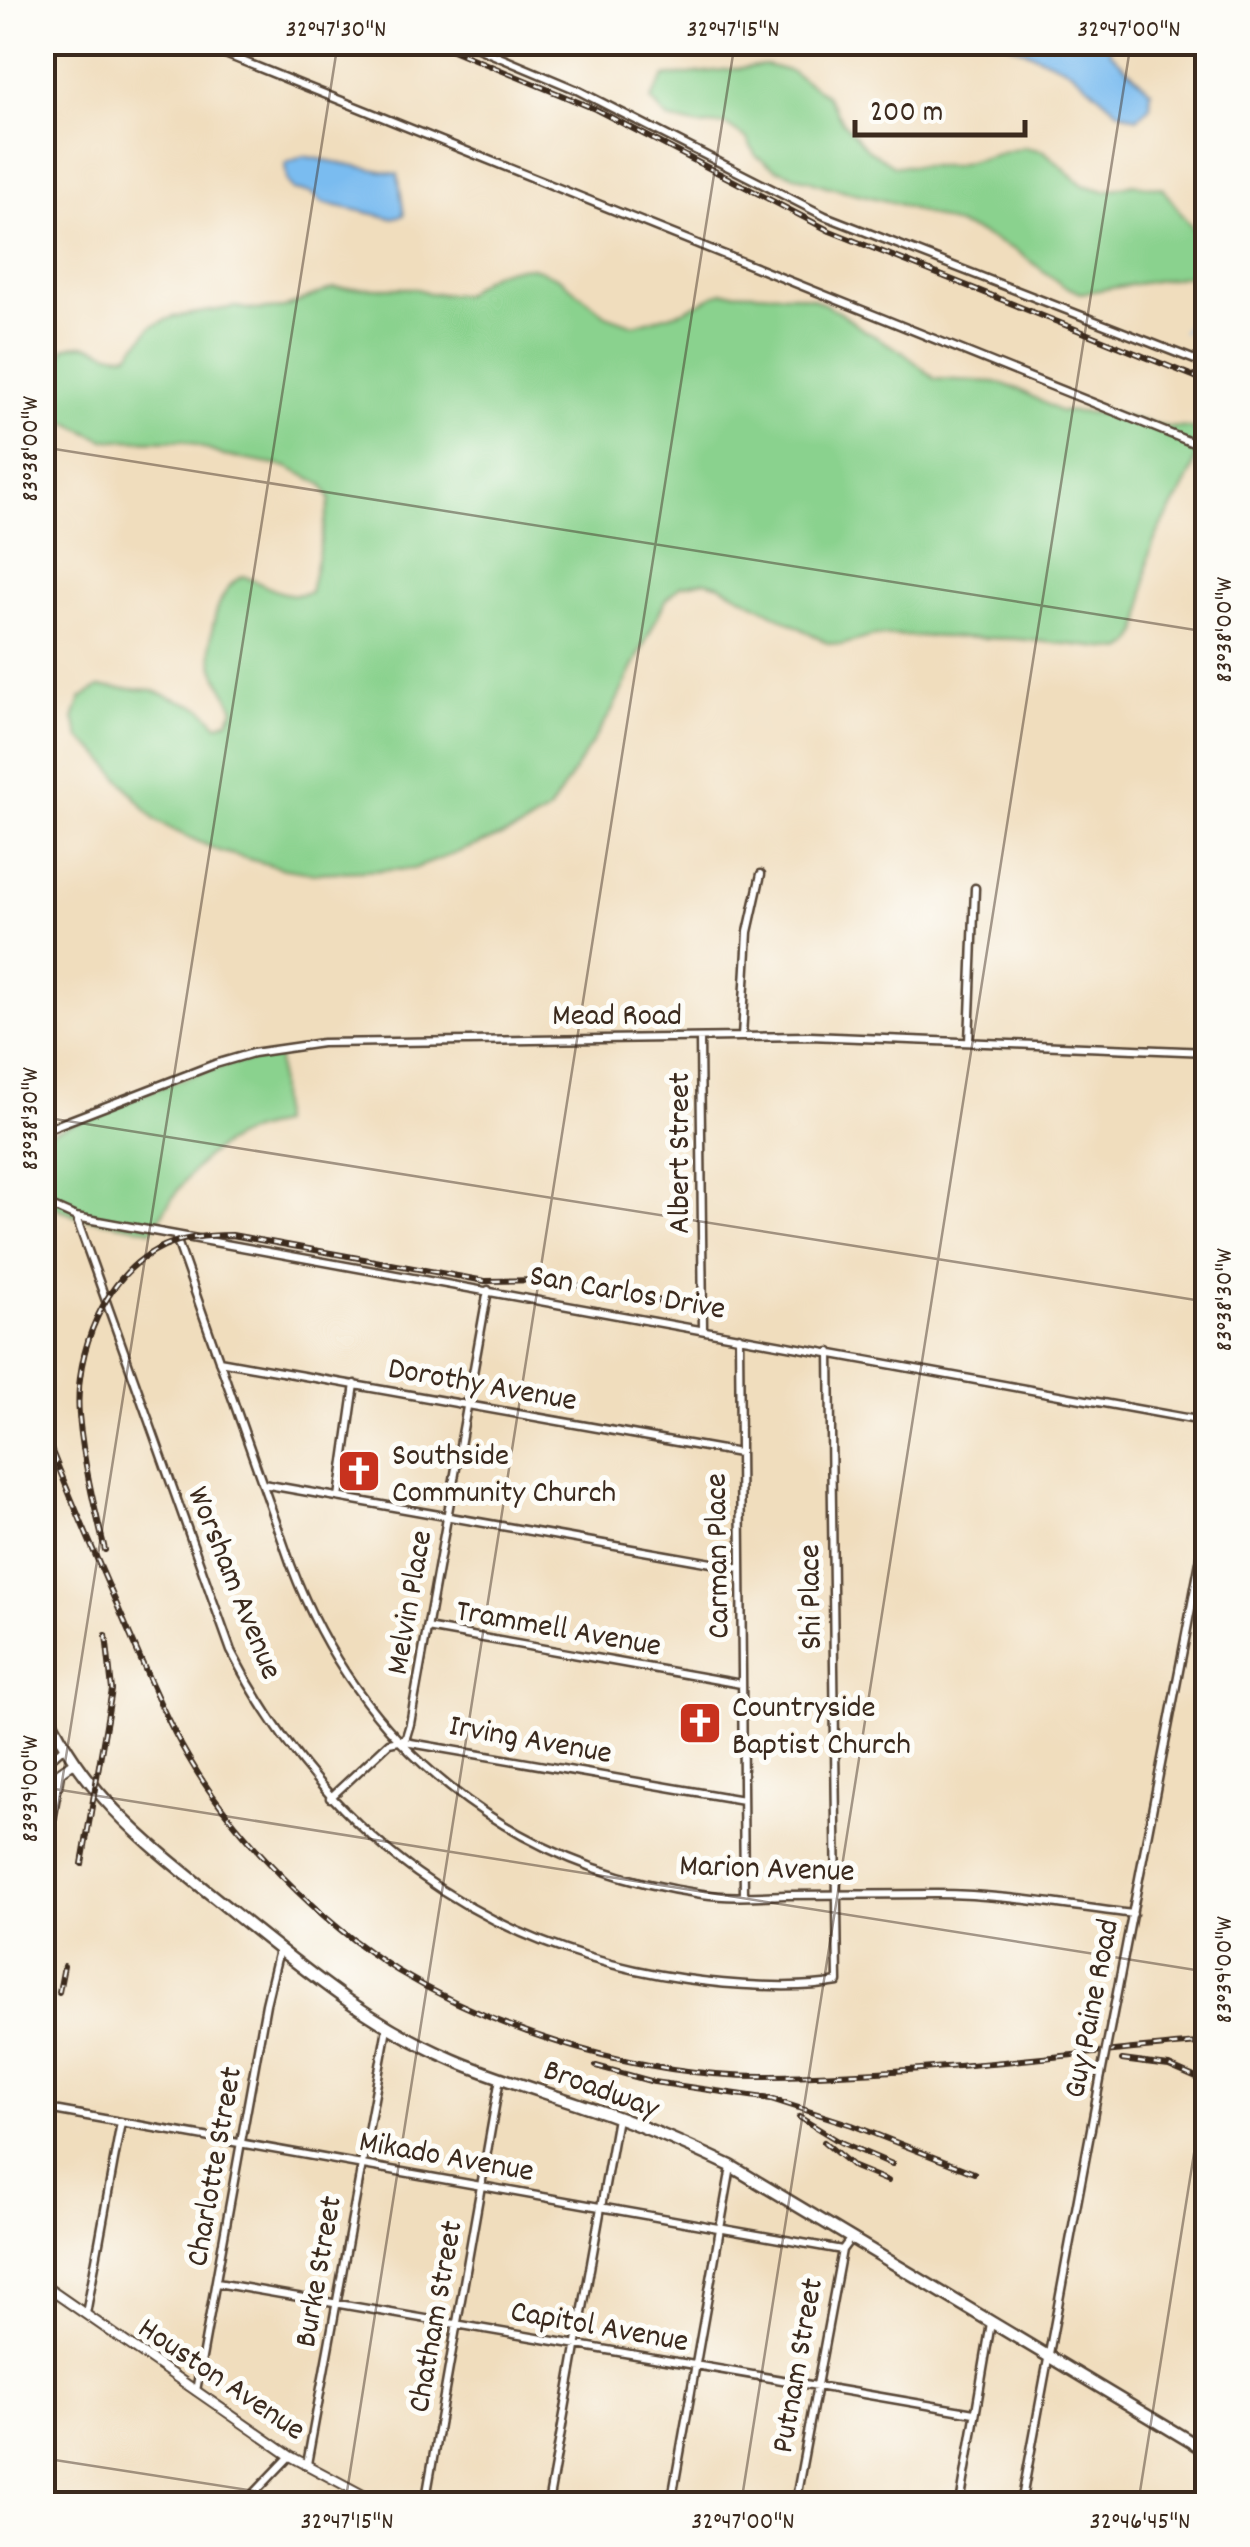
<svg xmlns="http://www.w3.org/2000/svg" width="1250" height="2547" viewBox="0 0 1250 2547" font-family="Dekko,sans-serif">
<style>
.green{fill:#8ad28e;stroke:#627e56;stroke-width:2.5}
.water{fill:#7abcf0;stroke:#5a7387;stroke-width:2.5}
.lines{fill:none;stroke-linecap:round;stroke-linejoin:round}
.stream{stroke:#7abcf0;stroke-width:2.5}
.minor-casing{stroke:#564536;stroke-width:11}
.tertiary-casing{stroke:#564536;stroke-width:12}
.primary-casing{stroke:#564536;stroke-width:15}
.minor{stroke:#fff;stroke-width:6}
.tertiary{stroke:#fff;stroke-width:8}
.primary{stroke:#fff;stroke-width:10}
.rail-casing{stroke:#3b2a1e;stroke-width:6}
.rail{stroke:#fdfcf7;stroke-width:2.5;stroke-dasharray:8;stroke-linecap:butt}
.minor-bridge-casing{stroke:#564536;stroke-width:11;stroke-linecap:butt}
.minor-bridge{stroke:#fff;stroke-width:6}
.ticks{fill:none;stroke:#3b2a1e;stroke-width:2.5;stroke-opacity:0.45}
.labels{text-anchor:middle;stroke-width:10;stroke-linejoin:round;paint-order:stroke}
.street-label{font-size:32px;fill:#3b2a1e;stroke:#fdfcf7}
.poi-label{font-size:32px;fill:#3b2a1e;stroke:#fdfcf7;text-anchor:start}
.neatline{fill:none;stroke:#3b2a1e;stroke-width:4}
.ticks-label{font-size:25px;text-anchor:middle;fill:#3b2a1e}
</style>
<rect width="100%" height="100%" fill="#fdfcf7"/>
<filter id="ink" filterUnits="userSpaceOnUse"><feTurbulence type="fractalNoise" baseFrequency=".01" numOctaves="2"/><feDisplacementMap in="SourceGraphic" scale="20" xChannelSelector="R" yChannelSelector="G"/><feConvolveMatrix kernelMatrix="1 2 1 2 8 2 1 2 1" color-interpolation-filters="sRGB"/></filter>
<filter id="wash" filterUnits="userSpaceOnUse"><feTurbulence type="fractalNoise" baseFrequency=".0048" numOctaves="4" result="noise"/><feDisplacementMap in="SourceGraphic" scale="40" xChannelSelector="R" yChannelSelector="G"/><feGaussianBlur stdDeviation="2.25" result="paint"/><feColorMatrix in="noise" values="0 0 0 0 0 0 0 0 0 0 0 0 0 0 0 0 0 1.4 0 .05"/><feComposite in="paint" operator="in"/></filter>
<g filter="url(#wash)">
<rect width="100%" height="100%" fill="#f0ddbd"/>
<path class="green" d="M766,65l26,7 34,23 16,26 24,27 28,18h59l71,-19 20,4 39,34 22,6 29,-7 28,4 35,46 6,21 -12,20 -110,18 -19,-8 -45,-34 -40,-19 -82,-29 -69,-17 -50,-17 -20,-13 -9,-17 -22,-15 -26,2 -31,-7 -17,-19 13,-23z
M531,267l29,11 46,37 28,10 49,-14 39,-19 68,2 22,4 25,12 25,19 41,23 32,27 60,3 23,7 41,22 53,3 55,13 23,1 7,5c3,54 -35,76 -48,123 -7,23 0,87 -27,94l-105,-11 -112,-3h-31l-33,9 -13,-2 -108,-58 -14,-4 -26,5 -15,15 -53,110 -63,100 -29,18 -107,40 -101,4 -27,-4 -66,-18 -44,-20 -20,-11 -56,-66 -19,-16 -6,-19 7,-21 18,-11 52,3 51,18 16,17 10,-5 6,-11c-6,-15 -17,-29 -21,-45 -7,-27 4,-76 30,-88 22,8 42,25 67,16l20,-93 -7,-14 -36,-18 -63,-11 -40,-15 -80,-1 -51,-24c-4,-27 -1,-44 12,-68 28,-11 40,11 64,6l23,-28 21,-9 63,-10 17,3 31,-2 49,-20h81l15,5 35,2c25,-23 34,-26 67,-28z
M278,1056l2,68c-69,11 -93,50 -128,106l-77,-14 -32,-15 -1,-66c79,-27 151,-71 236,-79z"/>
<path class="water" d="M1007,43h102l1,9 41,39 -1,15 -13,12 -19,-7 -47,-41z
M303,156l95,18 6,41 -13,3 -35,-8 -33,-7 -11,-10 -19,-3 -6,-9 -2,-17z"/>
<g class="lines">
<path class="stream" d="M1183,332l25,-32"/>
</g>
</g>
<g filter="url(#ink)">
<g class="lines">
<g class="minor-casing">
<path id="minor" d="M195,42l1013,407
M463,42l112,47 250,127 383,149
M742,1037l6,-105 13,-58
M700,1038l3,291
M969,1042l6,-154
M42,1131l173,-67 38,-11 69,-10 488,-7 398,16
M42,1202l34,15 1132,205
M76,1217l155,434c94,183 250,299 455,328 42,6 110,11 152,3l-8,-630
M175,1235l116,330c68,181 219,302 411,329 27,4 55,2 83,1 50,0 101,-1 152,-1 65,0 131,12 196,20
M739,1336l5,560
M219,1361l520,92
M263,1484l477,84
M339,1497l16,-113
M427,1628l314,56
M399,1741l7,-4 4,-13 78,-434
M42,1755l12,1 11,-10
M330,1798l59,-55 10,-2 344,59
M1111,2024l97,-504
M42,2108l800,142
M217,2283l757,130
M86,2314l35,-192
M196,2391l70,-387 13,-54
M307,2464l80,-436
M244,2504l46,-48
M356,2504l3,-11
M425,2504l75,-426
M548,2504l69,-386
M671,2504l60,-337
M795,2504l47,-254 9,-12
M960,2504l31,-181
M1021,2504l80,-429"/>
</g>
<g class="tertiary-casing">
<path id="tertiary" d="M42,1870l18,-98 14,-10
M42,2284l248,172 90,48"/>
</g>
<g class="primary-casing">
<path id="primary" d="M42,1701c41,97 113,148 192,212 70,56 136,112 220,147 44,19 91,32 137,48 48,16 94,36 140,58l477,286"/>
</g>
<use href="#minor" class="minor"/>
<use href="#tertiary" class="tertiary"/>
<use href="#primary" class="primary"/>
<g class="rail-casing">
<path id="rail" d="M433,42l162,67 235,122 378,151
M42,1426c26,68 56,135 85,202 19,43 37,88 61,129 44,77 135,168 210,214 106,64 249,107 373,105 146,-2 292,-21 437,-34
M105,1550c-11,-44 -22,-90 -26,-135 -5,-62 25,-142 85,-169 21,-9 45,-11 68,-11l253,46 64,-1 140,26
M82,1864l30,-174 -6,-55
M59,1992l5,-26
M1122,2060l47,6 39,17
M596,2066l58,16 117,17 81,26 122,48
M799,2117l41,25 52,22
M824,2142l30,25 34,14"/>
</g>
<use href="#rail" class="rail"/>
<g class="minor-bridge-casing">
<path id="minor-bridge" d="M1101,2075l10,-51"/>
</g>
<use href="#minor-bridge" class="minor-bridge"/>
</g>
</g>
<path class="ticks" d="M42,447l1166,185M42,1117l1166,185M42,1787l1166,185M42,1908l296,-1866M42,2458l297,46M345,2504l390,-2462M741,2504l390,-2462M1138,2504l70,-438"/>
<defs>
<g id="church-square" transform="scale(2.25)"><rect x="-9" y="-9" width="18" height="18" rx="4" fill="#c8321e" stroke="#fdfcf7"/><path d="M-1.2-6h2.4v3.5h3.3v2.4h-3.3V6h-2.4V-.1h-3.3v-2.4h3.3Z" fill="#fff"/></g>
</defs>
<g fill-rule="evenodd">
<use href="#church-square" x="359" y="1471"/>
<use href="#church-square" x="700" y="1723"/>
</g>
<g class="labels">
<g class="street-label">
<text x="617" y="1024">Mead Road</text>
<text transform="translate(677 1153) rotate(-90)" y="11">Albert Street</text>
<text transform="translate(628 1290) rotate(10)" y="11">San Carlos Drive</text>
<text transform="translate(483 1382) rotate(10)" y="11">Dorothy Avenue</text>
<text transform="translate(715 1556) rotate(-91)" y="11">Carman Place</text>
<text transform="translate(237 1582) rotate(68)" y="11">Worsham Avenue</text>
<text transform="translate(808 1597) rotate(-91)" y="11">Shi Place</text>
<text transform="translate(407 1602) rotate(-80)" y="11">Melvin Place</text>
<text transform="translate(559 1626) rotate(10)" y="11">Trammell Avenue</text>
<text transform="translate(531 1737) rotate(10)" y="11">Irving Avenue</text>
<text transform="translate(767 1866) rotate(2)" y="11">Marion Avenue</text>
<text transform="translate(1089 2008) rotate(-79)" y="11">Guy Paine Road</text>
<text transform="translate(602 2087) rotate(20)" y="11">Broadway</text>
<text transform="translate(447 2154) rotate(10)" y="11">Mikado Avenue</text>
<text transform="translate(212 2166) rotate(-80)" y="11">Charlotte Street</text>
<text transform="translate(316 2271) rotate(-80)" y="11">Burke Street</text>
<text transform="translate(433 2316) rotate(-80)" y="11">Chatham Street</text>
<text transform="translate(600 2324) rotate(10)" y="11">Capitol Avenue</text>
<text transform="translate(795 2365) rotate(-80)" y="11">Putnam Street</text>
<text transform="translate(223 2377) rotate(34)" y="11">Houston Avenue</text>
</g>
<g class="poi-label">
<text x="392" y="1464">Southside<tspan x="392" dy="37">Community Church</tspan></text>
<text x="732" y="1716">Countryside<tspan x="732" dy="37">Baptist Church</tspan></text>
</g>
</g>
<rect width="1250" height="2547" fill="none" stroke="#fdfcf7" stroke-width="110"/>
<path d="M855 120v15h170v-15" fill="none" stroke="#3b2a1e" stroke-width="5"/>
<text x="870" y="120" font-size="30" fill="#3b2a1e" stroke="#fdfcf7" stroke-width="8" paint-order="stroke">200 m</text>
<rect x="55" y="55" width="1140" height="2437" class="neatline"/>
<g class="ticks-label">
<text x="336" y="36">32°47'30"N</text>
<text x="733" y="36">32°47'15"N</text>
<text x="1129" y="36">32°47'00"N</text>
<text transform="translate(28 449) rotate(-90)" y="9">83°38'00"W</text>
<text transform="translate(1222 630) rotate(-90)" y="9">83°38'00"W</text>
<text transform="translate(28 1119) rotate(-90)" y="9">83°38'30"W</text>
<text transform="translate(1222 1300) rotate(-90)" y="9">83°38'30"W</text>
<text transform="translate(28 1789) rotate(-90)" y="9">83°39'00"W</text>
<text transform="translate(1222 1970) rotate(-90)" y="9">83°39'00"W</text>
<text x="347" y="2528">32°47'15"N</text>
<text x="743" y="2528">32°47'00"N</text>
<text x="1140" y="2528">32°46'45"N</text>
</g>
</svg>
